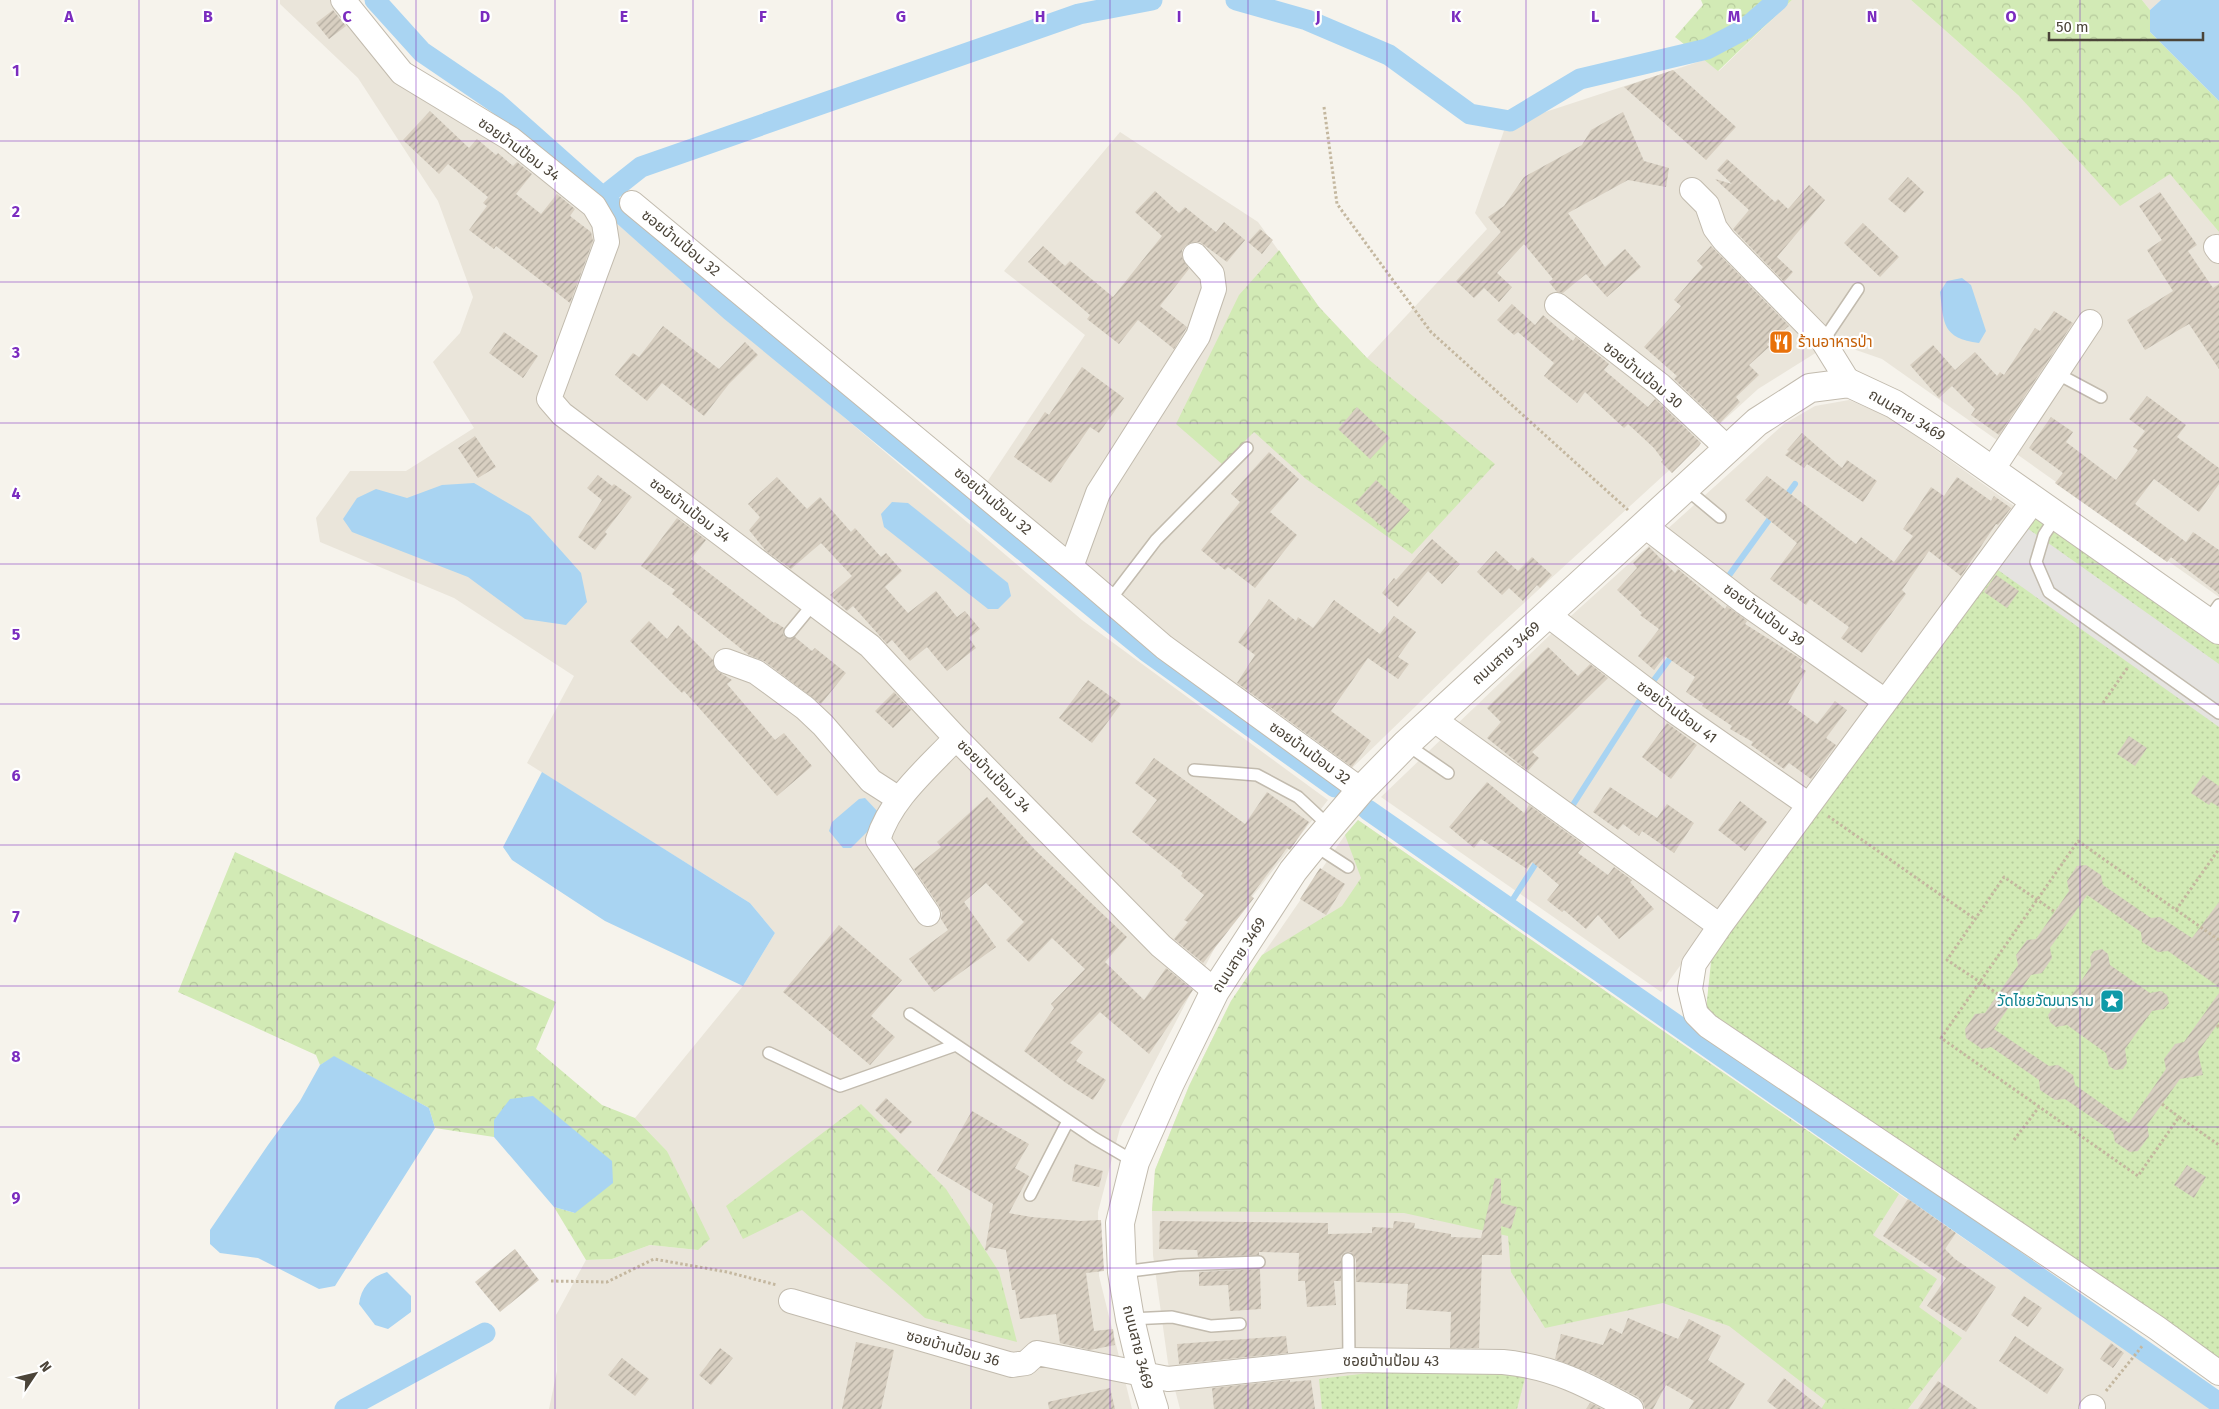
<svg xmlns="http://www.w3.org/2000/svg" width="2219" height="1409" viewBox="0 0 2219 1409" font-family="'Fira Sans','Noto Sans Thai',sans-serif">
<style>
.residential{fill:#eae5da}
.grass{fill:url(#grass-dots)}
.forest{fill:url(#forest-crowns)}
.parking{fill:#e5e3e0}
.water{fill:#a9d4f2}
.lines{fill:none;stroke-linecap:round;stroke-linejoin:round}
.stream{stroke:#a9d4f2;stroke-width:6}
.canal{stroke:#a9d4f2;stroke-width:21}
.building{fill:url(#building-hatch)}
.service-casing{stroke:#c2bbae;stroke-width:14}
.minor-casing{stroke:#c2bbae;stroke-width:26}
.tertiary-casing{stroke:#c2bbae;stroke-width:30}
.path{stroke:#c4b79f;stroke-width:3;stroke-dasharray:2.5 2.5;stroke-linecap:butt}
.service{stroke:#fff;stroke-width:11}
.minor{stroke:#fff;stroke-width:24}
.tertiary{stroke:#fff;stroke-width:28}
.grid{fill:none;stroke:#7b2cbf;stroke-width:1;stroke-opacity:0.55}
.labels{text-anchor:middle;stroke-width:4.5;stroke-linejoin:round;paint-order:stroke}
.street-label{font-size:15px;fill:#4b4439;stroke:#fff}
.food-label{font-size:15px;fill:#c56008;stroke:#fff;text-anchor:start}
.culture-label{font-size:15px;fill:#0d838f;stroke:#fff;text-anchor:end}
.grid-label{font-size:16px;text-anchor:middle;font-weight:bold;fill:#7b2cbf;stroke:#fff;stroke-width:4.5;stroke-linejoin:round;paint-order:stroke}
</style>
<defs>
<pattern id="grass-dots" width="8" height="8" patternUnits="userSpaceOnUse" patternTransform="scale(1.25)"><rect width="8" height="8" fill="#d2eab5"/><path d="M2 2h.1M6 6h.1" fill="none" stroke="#b6ca9c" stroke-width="1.8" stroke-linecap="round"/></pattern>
<pattern id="forest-crowns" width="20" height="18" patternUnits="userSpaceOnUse" patternTransform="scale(1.25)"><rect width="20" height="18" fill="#d2eab5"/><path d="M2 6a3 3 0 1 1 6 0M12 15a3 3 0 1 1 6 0" fill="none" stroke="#b6ca9c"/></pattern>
<pattern id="building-hatch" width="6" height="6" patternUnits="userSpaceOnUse" patternTransform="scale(1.25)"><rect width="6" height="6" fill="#d8cfc1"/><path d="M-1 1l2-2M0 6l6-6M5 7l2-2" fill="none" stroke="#b1aa9e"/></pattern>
</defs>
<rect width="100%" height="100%" fill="#f6f3ec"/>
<path class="residential" d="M280,0h51l72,84 113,69 93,64 473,403 246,180 -108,138 -100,190 -22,84 1,64 33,133h-583l8,-38 -1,-56 30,-55 26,-1 38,-14 48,5 -31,-99 -32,-33 108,-132 32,-53 -25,-30 -223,-140 47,-87 -120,-78 -134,-56 -4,-24 34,-47h56l68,-43 -41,-66 27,-29 13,-36 -35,-96 -80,-123 -78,-74z
M1792,0h119l108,96 151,77 49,59v365l-337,-238 -49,-17 -75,47 -270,247 -139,135 -146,-104 -216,-185 98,-147 -81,-64 116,-139 138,90 61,85 48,51 120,-129 -12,-16 31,-88 198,-65 15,11z
M2142,0h19l-11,10z
M1849,400l42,18 123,88 -353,486 -280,-195 171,-164 232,-209 31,-18z
M1358,820l541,374 313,215h-1032l-12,-46 -15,-108 -1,-44 3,-41 34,-84 42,-85 114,-166z"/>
<path class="grass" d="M2036,508l183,130v720l-513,-348 6,-58z
M1385,1371l114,2 26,5 -8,31h-195l-3,-30z"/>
<path class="forest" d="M1701,0h91l-74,71 -43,-34 28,-32z
M1911,0h231l8,10v22l69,69v131l-49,-58 -50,32 -101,-110z
M1279,250l40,57 48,51 128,106 -83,90 -106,-75 -52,-47 -32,32 -46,-40 63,-129z
M1358,820l541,374 -26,41 64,44 -18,28 43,31 -54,71h-87l5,-8 -97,-75 -66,-23 -118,25 -34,-56 -3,-36 -104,-23 -252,-2 3,-41 34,-84 42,-85 31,-46 80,-49 19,-28 -16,-43z
M235,852l321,150 -20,47 66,56 33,13 32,33 43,88 -12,11 -48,-5 -38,14 -26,1 -32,-53 21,6 -81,-93v17l-59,-9 -6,-20 -95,-51 -14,8 -4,-10 -138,-63z
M861,1104l85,85 53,83 18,70 -92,-24 -123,-108 -59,29 -17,-33z"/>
<path class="parking" d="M2027,528l192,136v63l-221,-157z"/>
<path class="water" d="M2161,0h58v101l-69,-69v-22z
M1962,278l9,7 15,46 -7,12c-37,-5 -35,-19 -39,-51l7,-11z
M474,483l56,33 51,57 6,29 -21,23 -41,-6 -57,-42 -116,-45 -9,-13 14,-21 19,-9 31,9 35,-13z
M892,502l16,1 100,80 3,13 -13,13h-10l-104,-82 -3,-13z
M542,772l208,131 25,30 -32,53 -138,-65 -93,-61 -9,-13z
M865,798l15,16 -2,7 -27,27h-8l-14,-17 3,-9 27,-23z
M334,1056l95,52 6,20 -100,158 -16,3 -61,-31 -38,-5 -10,-9v-14l58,-85 32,-44 20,-36z
M533,1096l79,65 1,22 -38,30 -21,-6 -60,-70v-17l16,-21z
M387,1272l24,24v16l-23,17 -13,-4 -16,-21c2,-16 11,-27 28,-32z"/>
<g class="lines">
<path class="stream" d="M1784,499l11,-15
M1725,581l49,-68
M1651,684l23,-31
M1569,811l73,-114
M1508,907l32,-50"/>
<path class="canal" d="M375,0l47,52 75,51 234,208 415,340 189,136
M1236,0l71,20 82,35 81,59 40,7 70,-42 127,-30 38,-20 33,-29
M603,197l38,-30 438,-153 73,-14
M1368,810l851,593
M345,1409l140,-76"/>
</g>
<path class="building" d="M333,10l13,16 -17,13 -13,-16z
M1673,70l63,57 -30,33 -82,-73z
M430,111l39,37 8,-9 19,16 2,-2 15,13 4,-4 15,12 -16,20 25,20 16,-20 18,15 -5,7 21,16 2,9 -23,62 -74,-57 -2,3 -25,-19 18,-24 -4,-3 5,-6 -40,-33 -9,10 -36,-34z
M1623,112l21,49 25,7 -3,19 -38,-7 -60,33 37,54 20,-18 16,18 -34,30 -21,-23 -23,19 -6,-1 -8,-10 4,-3 -29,-35 -27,29 15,14 -13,15 -15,-14 -10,10 -18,-17 45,-49 -13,-15 16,-11 20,-29 58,-32 9,-15z
M1727,159l48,43 3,-3 10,10 21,-24 16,15 -48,57 16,15 -9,10 -51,-53 16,-19 -34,-31 17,5 -15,-14z
M1908,177l16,15 -19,21 -17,-14z
M1155,191l24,22 6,-6 31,25 8,-10 21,18 -18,22 -27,-20h-7l-7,3 -4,5v7l7,12 -29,37 27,21 -13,22 -36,-29 -19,24 -32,-25 3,-4 -62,-53 15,-16 22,20 5,-5 43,36 49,-61 -27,-24z
M2160,192l37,53 -9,6 25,37 6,-4v85l-30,-45 -44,26 -18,-30 46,-29 -26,-41 15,-10 -23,-34z
M1863,223l36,34 -19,20 -36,-34z
M1260,229l13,11 -11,14 -14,-12z
M1711,246l78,80 -22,18 2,3 -20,18 10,10 -23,22 4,5 -20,21 -46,-44 3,-3 -33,-29 37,-41 -7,-6 29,-33 -6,-6z
M1512,304l23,21 8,-10 30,26 3,-4 33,27 -5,6 44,37 7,-8 46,44 -2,3 -27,27 -11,-11 2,-2 -9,-12 -26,-24 -4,4 -39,-36 -8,11 -33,-27 10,-13 -36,-31 -4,3 -17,-15z
M2054,311l19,12 -74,112 -28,-20 4,-6 -23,-23 -13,12 -29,-33 23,-20 22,25 20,-18 22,24 3,-4 4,3 31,-47 5,3z
M663,326l56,43 26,-27 13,13 -29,29 -25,32 -42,-33 -15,18 -32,-26 18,-22 6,4z
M504,332l34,24 -15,22 -34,-25z
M1082,367l42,31 -25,35 -9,-6 -39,56 -37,-26 31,-45 4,3z
M2147,396l39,29 -9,12 42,31v16l-20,28 -45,-33 -19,25 51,38 7,-10 26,18v44l-48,-37 -4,5 -112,-79 8,-10 -34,-25 22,-31 22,15 -7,10 50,38 22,-30 -5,-3 12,-16 -16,-12z
M1357,407l33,31 -20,21 -32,-30z
M1802,433l40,35 5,-8 30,21 -14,21 -56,-38 -3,4 -19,-13 4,-4 -2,-1z
M475,436l21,31 -18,11 -20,-30z
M1269,452l30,27 -29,33 27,23 -42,53 -27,-21 -3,3 -24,-20 39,-48 -9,-8z
M598,475l14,11 2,-2 18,13 -27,35 2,2 -12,16 -17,-13 24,-37 -15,-12z
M1767,476l89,68 5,-7 33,25 19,-26 -10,-7 28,-42 13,9 13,-19 34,24 3,-5 17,12 -13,17 -2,-1 -35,52 -32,-25 -27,39 4,4 -44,59 -21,-15 8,-11 -39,-28 -4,6 -36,-26 27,-36 -52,-43z
M777,477l30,32 13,-12 31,35 4,-4 26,29 5,-4 16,18 -17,16 23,26 28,-22 21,26 8,-6 15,18 -11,9 7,10 -29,23 -20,-24 -17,14 -18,-21 -5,4 -34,-38 -6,5 -17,-16 22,-19 -31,-33 -30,26 -25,-18 -17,-21 11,-13 -12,-13z
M1376,480l34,30 -21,23 -34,-30z
M677,518l29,22 -15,19 83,64 1,-1 9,6 -1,6 3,4 3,1 6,-2 17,14 3,-3 31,25 -25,31 -57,-43 -15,-6 -77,-61 3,-4 -34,-24z
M1432,539l28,25 -18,20 -14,-13 -30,36 -16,-14 12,-15 2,2z
M1649,547l26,26 3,-4 47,40 2,-3 20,15 -2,3 59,37 -4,6 6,4 -18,32 29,21 18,-23 12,9 -21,28 10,7 -25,34 -22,-16 -5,6 -33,-24 2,-3 -23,-13 2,-3 -30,-20 2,-2 -18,-12 9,-15 -30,-21 -11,14 -16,-14 21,-27 -19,-14 2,-2 -25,-23 20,-22 -4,-5z
M1496,551l22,20 14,-14 20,18 -12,13 -3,-3 -14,16 -14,-13 -7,7 -25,-23z
M1996,575l23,16 -12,17 -23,-16z
M1269,599l27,22 2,-4 15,11 21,-28 46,34 14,-18 22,16 -18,25 11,7 -11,15 -30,-21 -37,53 40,30 -19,26 -115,-84 18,-28 -17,-13z
M649,621l18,18 11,-14 35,35 3,10 16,10 -5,4 48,56 9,-7 28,33 -35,30 -93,-105 -2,2 -52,-52z
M1548,647l30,29 12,-12 18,14 -76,74 7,6 -11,13 -41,-33 14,-16 -14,-14z
M1088,680l33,24 -29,39 -33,-25z
M894,692l17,18 -18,18 -18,-17z
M1667,723l30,22 -26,34 -29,-22z
M2129,736l18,12 -12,18 -18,-12z
M1154,758l91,66 22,-32 42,30 -19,28 -3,-2 -36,48 3,2 -51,65 -29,-24 14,-17 -4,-2 20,-25 -23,-19 2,-3 -51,-41 25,-32 -22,-17z
M2203,775l16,11v21l-8,-5 -2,3 -18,-12z
M1487,782l37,31 5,-8 55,40 -6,8 30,22 6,-8 18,13 -2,2 24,27 -35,30 -21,-24 -12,14 -22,-19 -2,2 -15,-12 12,-15 -27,-23 -5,7 -46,-30 -7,9 -25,-21z
M1610,787l47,31 10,-14 27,19 -20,30 -32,-22 -3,5 -16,-12 -5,6 -25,-18z
M987,797l48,53 92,87 -22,25 39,38 22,-32 27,22 -44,64 -49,-42 -30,31 13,9 -7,9 30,19 -13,20 -27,-17 -42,-32 30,-43 -3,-4 34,-35 -33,-31 -23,24 -23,-22 18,-18 -38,-39 -22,19 32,45 -62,45 -25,-33 39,-29 -7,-11 1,-6 -3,-7 -25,-37 27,-22 -4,-5z
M1740,801l27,21 -22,29 -27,-21z
M2086,865l15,10 2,10 48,33 9,-1 32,21 27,-36v85l-51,-36 -10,1 -16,-10 -1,-10 -54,-37 -37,53 2,10 -10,15 -11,2 -37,54 55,37 9,-1 15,10 2,10 54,38 37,-54 -2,-10 11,-15 9,-2 35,-49v29l-21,30 5,23 -23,4 -33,46 2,11 -11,15 -8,1 -15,-10 -2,-10 -48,-33 -10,1 -15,-10 -1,-10 -48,-33 -9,2 -16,-11 -1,-9 10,-15 10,-1 33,-48 -2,-10 11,-15 9,-1 33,-48 -2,-10 10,-15z
M1320,868l25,16 -19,31 -26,-16z
M839,925l63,55 -31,36 24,21 -25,28 -87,-73z
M2102,949l6,5 2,11 40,28 11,-2 6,4 2,8 -5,6 -12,2 -27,38 2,14 -4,6 -8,1 -6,-4 -3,-13 -39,-28 -11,2 -6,-5 -2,-7 4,-6 12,-2 27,-41 -1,-9 4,-6z
M886,1098l26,24 -11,12 -26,-24z
M972,1111l57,33 -14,24 14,8 -20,37 22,4 49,4 21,-1 3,51 -18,2 8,58 19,-2 2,16 -25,5 -30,-7 -4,-29 -36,5 -5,-29h-3l-6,-40 -17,-3 -2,4 -2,-1 8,-46 -56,-33z
M1075,1164l28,7 -4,16 -27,-6z
M2187,1165l19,12 -12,21 -20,-13z
M1495,1178l6,1v24l16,4 -6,22 -10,-3 1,29h-20l-3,93h-29l1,-36 -45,-3 2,-25 -52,-2v-23l-5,-7h-6l-4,4v25h-7l2,24 -29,2 -2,-26h-7l1,-28 -40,-1v3l-61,2 -1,-7 -38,-1 1,-28 168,2v11l44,-1v-6l21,1 1,-7 21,2 -1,5 37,6v3l30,1z
M1908,1199l48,34 -11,16 10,10 41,28 -30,45 -39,-26 19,-28 -63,-42z
M515,1249l24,31 -39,32 -25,-30z
M1260,1269l1,40 -31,2 -2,-26 -29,1v-14z
M2024,1296l18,12 -14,19 -17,-12z
M1628,1318l50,21 11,-20 32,17 -13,24 37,24 -16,25h-40l5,-8 -28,-16 -13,24h-8l-2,-7 -5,-5 -47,-24 -36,-14 6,-25 42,11 7,-17 12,6z
M1286,1336l2,17 -109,11 -2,-20z
M2015,1336l49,33 -17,25 -48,-33z
M856,1342l38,8 -13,59h-39z
M2111,1343l13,10 -11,15 -13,-9z
M720,1348l13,10 -22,27 -12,-10z
M622,1358l27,21 -14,17 -27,-21z
M1784,1378l39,31h-46l-10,-8z
M1290,1380v2l21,-2 4,29h-101l-2,-21z
M1938,1381l21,14 19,14h-60z
M1110,1388l5,21h-66l-1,-7z
M1590,1403l3,1 9,5h-16z"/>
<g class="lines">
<g class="service-casing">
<path id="service" d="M1823,341l35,-52
M2056,373l45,24
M1685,488l35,29
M2057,515l-13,20 -8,27 13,30 170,121
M1110,600l46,-60 91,-92
M2207,622l12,-17
M790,632l24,-29
M1406,744l42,29
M1194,770l63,5 41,22 31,29
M1314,845l34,22
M910,1014l184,124 41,24
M769,1053l71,33 116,-41
M1030,1195l38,-74
M1348,1259l1,101
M1122,1272l56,-7 81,-3
M1130,1319l42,-2 39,9 29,-2"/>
</g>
<g class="minor-casing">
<path id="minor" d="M343,0l59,73 109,66 83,67 10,17 3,19 -58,157 13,15 308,232 86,92 205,208 54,45
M1692,190l15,15 8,23 9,12 99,101 26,42
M632,203l439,364 93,80 197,143
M2216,247l3,4
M1557,305l103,80 67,63
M1992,470l98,-148
M2034,500l-314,426 -26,38 -4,25 6,25 12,12 449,302 62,45
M1645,526l100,77 140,98
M1071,567l27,-74 100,-157 16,-47 -2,-15 -17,-19
M1548,615l126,96 135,94
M726,661l30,11 49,36 18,17 48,56 28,18
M1433,719l287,207
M928,914l-50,-74c12,-41 50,-72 78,-102
M791,1301l221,64 14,-2 11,-10 131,26 181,-19 154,2c51,5 84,23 128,47
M2091,1409l2,-2"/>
</g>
<g class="tertiary-casing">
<path id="tertiary" d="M1154,1409l-11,-35 -13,-55 -8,-47 -2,-49 15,-61 35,-79 45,-92 78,-120 21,-26 47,-55 45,-46 351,-322 53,-34 39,-5 45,21 46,30 279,196"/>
</g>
<path class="path" d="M1324,107l13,97 94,128 197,178
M2103,703l25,-36
M1828,816l147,103
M2176,910l43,-61
M2219,940l-141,-99 -137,197 197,138 41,-59 40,28
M1998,994l-51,-34 57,-83 51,35
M2217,1025l2,2
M2162,1104l17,13
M2014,1140l25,-33
M551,1281l56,1 47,-23 73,13 50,13
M2106,1391l37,-46"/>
<use href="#service" class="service"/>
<use href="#minor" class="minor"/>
<use href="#tertiary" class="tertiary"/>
</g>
<path class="grid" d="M139,0v1409M277,0v1409M416,0v1409M555,0v1409M693,0v1409M832,0v1409M971,0v1409M1110,0v1409M1248,0v1409M1387,0v1409M1526,0v1409M1664,0v1409M1803,0v1409M1942,0v1409M2080,0v1409M0,141h2219M0,282h2219M0,423h2219M0,564h2219M0,704h2219M0,845h2219M0,986h2219M0,1127h2219M0,1268h2219"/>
<defs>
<g id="restaurant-square" transform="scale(1.25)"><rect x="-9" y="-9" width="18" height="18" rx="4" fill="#e8710a" stroke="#fff"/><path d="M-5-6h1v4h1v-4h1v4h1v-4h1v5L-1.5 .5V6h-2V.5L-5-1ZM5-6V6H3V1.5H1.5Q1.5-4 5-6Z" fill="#fff"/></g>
<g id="sight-square" transform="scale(1.25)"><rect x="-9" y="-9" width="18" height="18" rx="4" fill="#0f9aa8" stroke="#fff"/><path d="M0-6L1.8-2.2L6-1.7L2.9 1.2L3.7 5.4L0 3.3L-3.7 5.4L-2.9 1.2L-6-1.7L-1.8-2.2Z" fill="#fff"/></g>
</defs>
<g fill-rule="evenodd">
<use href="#restaurant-square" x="1781" y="342"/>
<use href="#sight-square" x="2112" y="1001"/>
</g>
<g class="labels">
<g class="street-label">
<text transform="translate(519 149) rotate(36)" y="5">ซอยบ้านป้อม 34</text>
<text transform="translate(681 243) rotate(39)" y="5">ซอยบ้านป้อม 32</text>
<text transform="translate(1643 375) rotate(39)" y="5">ซอยบ้านป้อม 30</text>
<text transform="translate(1907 415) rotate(31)" y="5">ถนนสาย 3469</text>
<text transform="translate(993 501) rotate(40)" y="5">ซอยบ้านป้อม 32</text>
<text transform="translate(690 510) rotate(37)" y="5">ซอยบ้านป้อม 34</text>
<text transform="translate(1764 615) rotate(36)" y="5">ซอยบ้านป้อม 39</text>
<text transform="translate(1506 653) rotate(-42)" y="5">ถนนสาย 3469</text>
<text transform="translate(1677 712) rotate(36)" y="5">ซอยบ้านป้อม 41</text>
<text transform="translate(1310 753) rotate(36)" y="5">ซอยบ้านป้อม 32</text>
<text transform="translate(994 776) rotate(45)" y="5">ซอยบ้านป้อม 34</text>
<text transform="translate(1239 955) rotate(-57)" y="5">ถนนสาย 3469</text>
<text transform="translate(1138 1347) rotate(76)" y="5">ถนนสาย 3469</text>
<text transform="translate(953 1348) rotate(16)" y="5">ซอยบ้านป้อม 36</text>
<text x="1391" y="1366">ซอยบ้านป้อม 43</text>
</g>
<g class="food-label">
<text x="1798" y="347">ร้านอาหารป่า</text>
</g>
<g class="culture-label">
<text x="2094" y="1006">วัดไชยวัฒนาราม</text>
</g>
</g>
<g class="grid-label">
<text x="69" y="22">A</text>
<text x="208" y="22">B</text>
<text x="347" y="22">C</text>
<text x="485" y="22">D</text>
<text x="624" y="22">E</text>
<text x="763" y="22">F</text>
<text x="901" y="22">G</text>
<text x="1040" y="22">H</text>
<text x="1179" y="22">I</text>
<text x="1318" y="22">J</text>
<text x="1456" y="22">K</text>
<text x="1595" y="22">L</text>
<text x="1734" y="22">M</text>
<text x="1872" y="22">N</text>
<text x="2011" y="22">O</text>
<text x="16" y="76">1</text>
<text x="16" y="217">2</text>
<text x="16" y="358">3</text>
<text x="16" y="499">4</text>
<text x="16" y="640">5</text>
<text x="16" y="781">6</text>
<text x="16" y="922">7</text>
<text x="16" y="1062">8</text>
<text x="16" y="1203">9</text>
</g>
<g transform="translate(35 1374) rotate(55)" stroke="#ffffff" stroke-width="4" paint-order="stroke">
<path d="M0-4L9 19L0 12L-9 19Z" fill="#4b4439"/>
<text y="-8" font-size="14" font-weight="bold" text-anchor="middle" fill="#4b4439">N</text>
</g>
<path d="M2049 32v8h154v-8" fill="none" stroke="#4b4439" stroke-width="2.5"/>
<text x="2056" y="32" font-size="15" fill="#4b4439" stroke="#ffffff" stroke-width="4" paint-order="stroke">50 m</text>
</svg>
